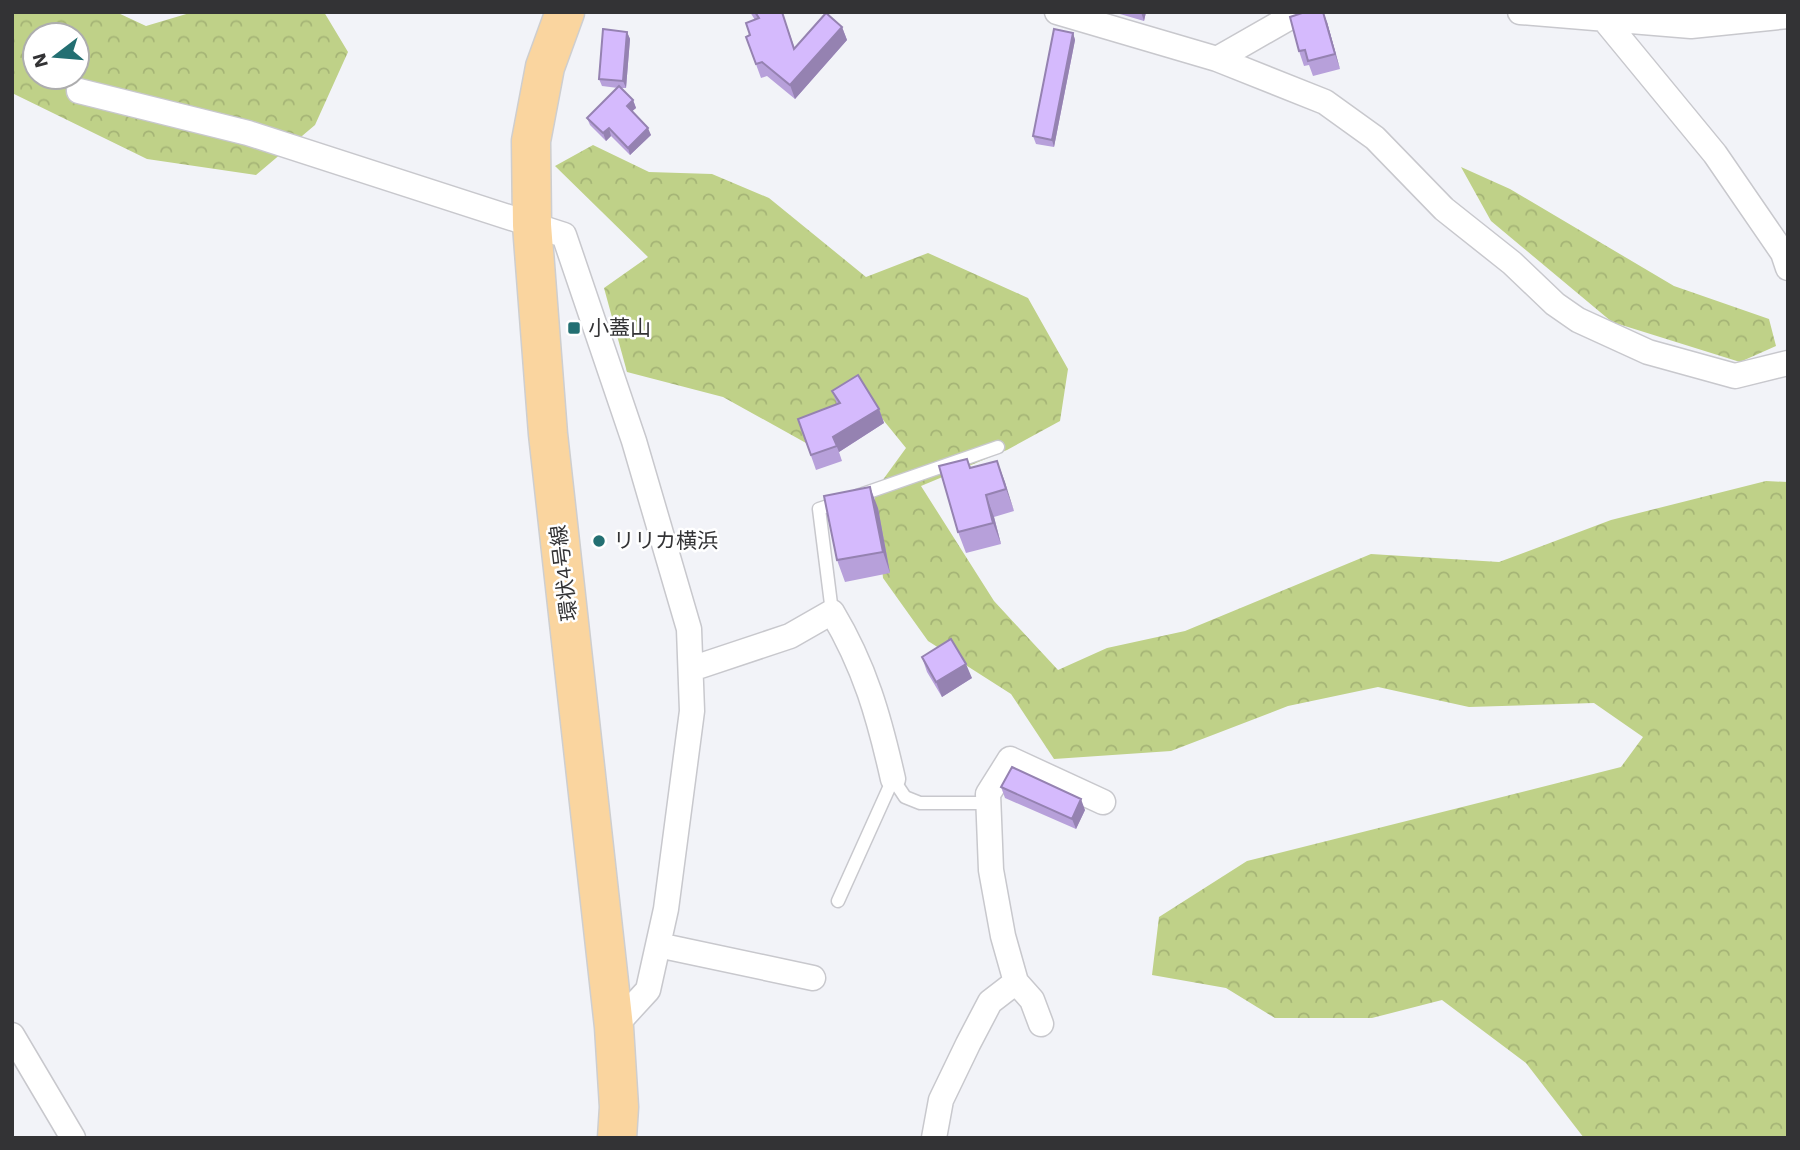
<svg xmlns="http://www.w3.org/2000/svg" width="1800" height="1150" viewBox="0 0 1800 1150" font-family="'Work Sans','Noto Sans JP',sans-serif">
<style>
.forest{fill:url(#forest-crowns);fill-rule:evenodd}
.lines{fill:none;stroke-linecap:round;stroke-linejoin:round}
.service-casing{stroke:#c8c8cd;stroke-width:15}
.minor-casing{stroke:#c8c8cd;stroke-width:27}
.primary-casing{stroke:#cececf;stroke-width:41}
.service{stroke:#fff;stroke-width:12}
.minor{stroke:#fff;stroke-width:24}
.primary{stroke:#fad59f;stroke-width:38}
.wall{fill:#b7a0da}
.shaded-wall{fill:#9582b1}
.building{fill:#d5bafd;stroke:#9582b1;stroke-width:2}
.poi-dot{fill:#236f72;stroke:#fff;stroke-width:2.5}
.labels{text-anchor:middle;stroke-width:5;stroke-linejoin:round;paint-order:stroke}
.poi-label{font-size:21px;fill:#333335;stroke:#fff;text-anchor:start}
.street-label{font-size:21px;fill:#333335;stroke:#fff}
</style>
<defs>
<pattern id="forest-crowns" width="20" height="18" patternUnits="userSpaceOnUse" patternTransform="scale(1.75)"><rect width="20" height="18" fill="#bfd188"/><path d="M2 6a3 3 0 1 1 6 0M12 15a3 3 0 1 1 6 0" fill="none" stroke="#a5b476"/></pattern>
</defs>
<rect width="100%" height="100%" fill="#f2f3f8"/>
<path class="forest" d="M12,12h104l30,14 47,-14h131l24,40 -33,73 -59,50 -109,-16 -135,-66zM35,35h42v42h-42z
M593,145l56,27 63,2 57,24 97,79 62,-24 100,45 40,71 -8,52 -53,29 -86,36 73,115 64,69 49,-22 78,-17 186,-77 128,8 112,-42 155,-39 22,1v656h-204l-58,-75 -84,-63 -70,18h-97l-49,-30 -74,-13 7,-58 88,-56 374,-94 22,-30 -49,-34 -125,4 -91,-20 -90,19 -117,45 -117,8 -43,-65 -83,-53 -45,-63 -9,-86 32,-44 -35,-43 -65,38 -83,-46 -96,-25 -23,-84 44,-31 -93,-91z
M1461,167l49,22 164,97 95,33 7,27 -36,16 -128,-40 -121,-101z"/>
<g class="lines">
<g class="service-casing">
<path id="service" d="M857,496l141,-49
M832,612l-13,-103 21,-7
M893,779l12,18 15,6h67
M838,901l55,-122"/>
</g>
<g class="minor-casing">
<path id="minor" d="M1057,12l160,47 108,43 50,36 69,71 68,54 43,41 23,16 70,32 87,24 53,-13
M1520,12l171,14 97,-10
M1604,12l-1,6 112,136 68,99 5,15
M1217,59l82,-47
M79,91l169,42 316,102 70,206 55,188 3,82 -26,198 -18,81 -34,37
M691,669l99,-33 42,-24c33,55 47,105 61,167
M658,945l155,33
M1041,1024l-9,-24 -16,-18 -13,-46 -12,-66 -3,-76 22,-35 93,43
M12,1035l61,103
M934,1138l7,-38 27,-56 22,-42 26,-20"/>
</g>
<g class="primary-casing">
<path id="primary" d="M565,12l-20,55 -14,74 1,84 16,209 66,593 5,80 -2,31"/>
</g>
<use href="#service" class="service"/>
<use href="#minor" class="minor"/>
<use href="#primary" class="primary"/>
</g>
<path class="wall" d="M750,12h32l13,37 47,-22 5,13 -52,59 -28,-23 -6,2 -15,-41 4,-2 5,-15z
M1113,12h33l-2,9z
M1327,22l13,47 -27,7 -4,-11 -5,1 -5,-15z
M627,32l3,7 -4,49h-5l12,12 3,8 -4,3 19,24 -21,20 -19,-19 -5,5 -16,-16 -3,-7 31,-30 -16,-2 -3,-7z
M1073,33l2,7 -21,107 -18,-3 -3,-8z
M832,391l47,18 5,14 -45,29 3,9 -26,9 -18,-51 39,-15z
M997,461l17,50 -20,6 7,27 -35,9 -8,-21 12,-64z
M878,508l12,65 -45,9 -8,-22z
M922,657l50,21 -30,19 -15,-25z
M1001,787l84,23 -9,19 -71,-31z"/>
<path class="shaded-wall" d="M1141,12h5l-2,9z
M1323,12l4,10 13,47 -5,-15z
M842,27l5,13 -52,59 -5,-14z
M627,32l3,7 -4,49 -3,-7z
M1073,33l2,7 -21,107 -2,-7z
M633,100l3,8 -7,6 -2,-8z
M609,128l2,8 -5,5 -3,-8z
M648,128l3,7 -21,20 -2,-7z
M879,409l5,14 -45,29 -6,-15z
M997,461l8,21 9,29 -8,-22z
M870,487l8,21 12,65 -7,-21z
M986,495l8,22 7,27 -8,-21z
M966,664l6,14 -30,19 -6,-15z
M1081,799l4,11 -9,19 -4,-10z"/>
<path class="building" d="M755,12h27l12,37 32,-36 16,14 -52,58 -28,-23 -6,2 -10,-27 4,-2 -4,-12 13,-5z
M1305,12h18l12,42 -27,7 -3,-11 -6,1 -9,-34z
M603,29l24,3 -4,49 -24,-2z
M1054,29l19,4 -21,107 -19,-4z
M619,86l14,14 -6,6 21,22 -20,20 -19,-20 -6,5 -16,-15z
M858,375l21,34 -46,28 4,9 -26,9 -13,-36 42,-16 -8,-12z
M967,459l3,9 27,-7 9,28 -20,6 7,28 -35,9 -19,-66z
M870,487l13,65 -46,8 -13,-64z
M951,639l15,25 -30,18 -14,-25z
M1012,767l69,32 -9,20 -71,-32z"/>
<g class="poi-dot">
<rect x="567" y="321" width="14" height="14" rx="3.5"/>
<circle cx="599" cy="541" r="7"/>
</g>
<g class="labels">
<g class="poi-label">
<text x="588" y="335">小蓋山</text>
<text x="613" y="548">リリカ横浜</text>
</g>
<g class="street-label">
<text transform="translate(564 573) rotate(-97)" y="7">環状4号線</text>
</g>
</g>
<rect width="1800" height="1150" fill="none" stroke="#333335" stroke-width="28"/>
<g transform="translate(56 56) rotate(254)"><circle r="33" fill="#ffffff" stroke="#adadae" stroke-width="2"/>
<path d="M0-5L12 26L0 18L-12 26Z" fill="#236f72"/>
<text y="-10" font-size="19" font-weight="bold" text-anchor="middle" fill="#333335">N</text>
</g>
</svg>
